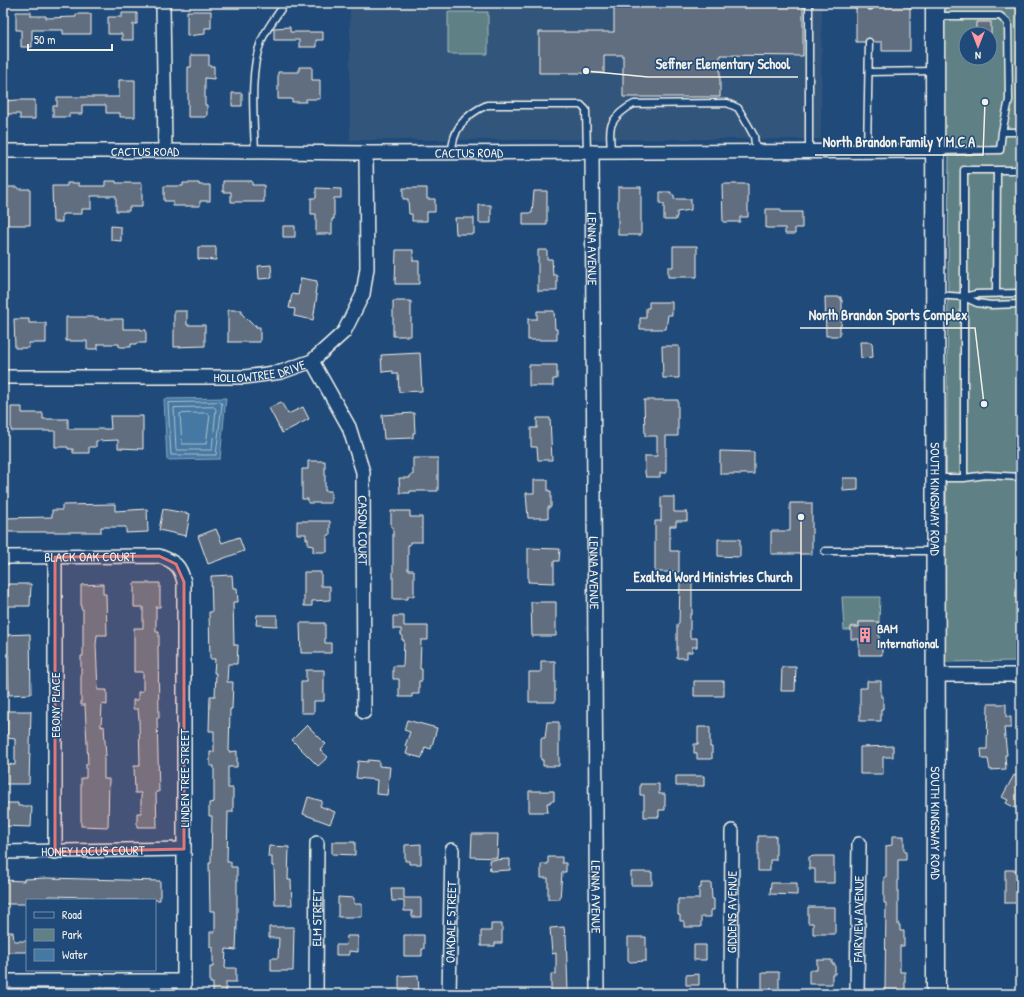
<svg xmlns="http://www.w3.org/2000/svg" width="1024" height="997" viewBox="0 0 1024 997" font-family="'Patrick Hand',sans-serif">
<style>
.built{fill:#32557c}
.green{fill:#5f8186;stroke:#aab9b7;fill-rule:evenodd}
.water{fill:#4578a2;stroke:#8ba8be}
.lines{fill:none;stroke-linecap:round;stroke-linejoin:round}
.shore{stroke:#aec1cc;stroke-width:1}
.building{fill:#606e80;stroke:#f4f1e8}
.lane-casing{stroke:#f4f1e8;stroke-width:9}
.street-casing{stroke:#f4f1e8;stroke-width:16}
.secondary-casing{stroke:#f4f1e8;stroke-width:21}
.lane{stroke:#1f4a7a;stroke-width:6}
.street{stroke:#1f4a7a;stroke-width:13}
.secondary{stroke:#1f4a7a;stroke-width:18}
.marked{fill:#e27875;fill-opacity:0.2;stroke:#e27875;stroke-width:3;stroke-linejoin:round}
.labels{text-anchor:middle;stroke-width:3;stroke-linejoin:round;paint-order:stroke}
.street-label{font-size:13px;fill:#f4f1e8;stroke:#1f4a7a}
.poi-label{font-size:13px;font-weight:bold;fill:#f4f1e8;stroke:#1f4a7a;text-anchor:start}
.leader{fill:none;stroke:#f4f1e8;stroke-width:1.5}
.callout-dot{fill:#f4f1e8;stroke:#1f4a7a;stroke-width:1.5}
.callout-label{font-size:14px;text-anchor:middle;font-weight:bold;fill:#f4f1e8;stroke:#1f4a7a;stroke-width:3;stroke-linejoin:round;paint-order:stroke}
</style>
<rect width="100%" height="100%" fill="#1f4a7a"/>
<filter id="ink" filterUnits="userSpaceOnUse"><feTurbulence type="fractalNoise" baseFrequency=".025" numOctaves="2"/><feDisplacementMap in="SourceGraphic" scale="8" xChannelSelector="R" yChannelSelector="G"/><feConvolveMatrix kernelMatrix="1 2 1 2 8 2 1 2 1" color-interpolation-filters="sRGB"/></filter>
<g filter="url(#ink)">
<path class="built" d="M350,3h472l-1,136 -471,1z"/>
<path class="green" d="M947,3h74v658l-76,1 4,-516 -1,-6 -2,1 -2,5 -1,-140 4,2zM966,34h24v24h-24z
M448,12h40v42h-40z
M842,597h38l-1,25h-20v5l-7,-1 -1,4h-7z"/>
<path class="water" d="M226,398l-6,61 -53,1 -3,-61z"/>
<g class="lines">
<path class="shore" d="M220,402l2,2 -6,51h-45l-3,-52z
M214,407l2,2 -4,41h-36l-2,-42z
M207,413l3,2 -4,29h-24l-2,-30z"/>
</g>
<path class="building" d="M614,3h189v53l-83,-1v42h-97v-42h-19v18h-65v-41h75z
M883,3h27v48h-28v-9h-9l-4,-4h-2l-2,4h-9v-36h10l1,3 4,1 2,-1 2,-3h8z
M187,11h24v17h-6v6l-18,2z
M16,12h15v4h15v2l30,-1v-3h15v20h-28v-4h-31v17h-11v-17h-5z
M122,13h15v11h-4v16h-11v-6h-14v-17h14z
M976,22h15v12h-15z
M290,27v5h33v8h-7v7h-17v-7h-25v-12z
M191,55h18v11h5v13l-9,-1v27h2v11l-2,1h-17v-50h3z
M299,67h13v13h8v19h-14v3h-14v-3h-14v-27h21z
M119,80h16v37h-15v-4h-14v-8h-24v9h-13v3h-16v-11h4v-9h62z
M232,93h10v13h-10z
M18,100h17v19h-15v-5h-16v-13z
M105,181h11v2h26v24h-13v4h-13v-15h-25v13h-9v5h-20v8h-9l-1,-36h15v-3h12v3h26z
M223,181h29v4h12v17h-33v-10h-8z
M183,183h16v2h11v16h-10v5h-27v-5h-9v-15h19z
M722,184h26v33h-8v5h-17z
M3,187h15v2h12v36h-27z
M618,187h23v48h-23z
M316,188l25,1v9h-7v21h-2v15h-16v-20h-5v-16h5z
M403,188h24v11h8v13h-8v9h-15v-7h-3l-1,-15h-5z
M534,191h13v34h-24v-12h9z
M660,192h11v3h3v4h17v11l-14,2v5h-1v3h-12v-16h-4z
M479,205h12v18h-12z
M766,209h15v3h21v16h-7v6h-10v-6h-19z
M455,218h19v16h-18z
M111,226l10,1v14l-10,-1z
M283,226h12v11h-12z
M673,246h24v31h-29v-10h5z
M198,247h18v13l-18,-1z
M396,250h17v11h6v23h-24z
M538,250h9v9h5l1,16h4v16h-19z
M271,265l1,13 -13,1 -1,-13z
M301,278l16,3 -2,13 2,1 -4,25 -19,-4 1,-7 -6,-1 3,-14 6,1z
M825,297h16v3h1v15l-1,11h-1v10h-14z
M393,301h18v35h-18z
M649,302h23v13h-4l-2,14h-26v-11h6v-10h3z
M228,310h14v4l11,11h3v2h4v15h-32z
M174,311h13v14h18v21l-31,1z
M537,311h17l1,18h2v11h-29v-21h9z
M66,317h32v2h25v10h18v1h5v13h-10v1h-5v3h-12v-3h-21v5h-11v-8h-21z
M14,319h15v4h17v20h-17v5h-14z
M860,342h12l1,15 -12,1z
M662,346h17v32h-16z
M420,353l2,38 -23,1 -1,-18h-5v-3l-11,1 -1,-17z
M529,365h28v14h-4v7h-24z
M644,400h34v36h-12v37h-6v4h-14l-1,-4v-17h12v-20h-12z
M281,402l7,12 15,-7 6,12 -27,14 -13,-25z
M11,407h11v6h21v6h25v10h43l-1,-13h33v33l-25,-1v-8l-22,1v6h-7v6h-16v-4h-5v-2h-13v-16h-44z
M414,413l1,20h-2v5l-29,1 -2,-24z
M537,418h13l2,42h-14l-1,-13h-6v-19h6z
M720,451l34,1v22h-34z
M413,458h25v33h-28v2h-10l-1,-15h11v-3h3z
M308,461h17v30h6v12h-23v-4h-6v-30h6z
M843,478h15v12l-15,1z
M534,480h14v11h3v16h-3v11h-20l-2,-25h8z
M661,497h13v15h13v9h-11v5h-6v25h9v21h-24v-51h6z
M790,503h22v51h-41v-23h19z
M115,504v7l32,-2 1,23 -22,1v-6h-25v5h-98v-14l49,-1v-7h10v-5z
M163,509l27,5 -4,22 -27,-6z
M391,511h19v6h12v25h-12v3h-2v25h6v26h-6v3h-15v-72h-2z
M297,521h33v14h-3v17h-14v-6l-5,-1v-6h-2v-5h-9z
M216,529l6,14 17,-6 5,14 -36,13 -10,-28z
M718,539h22v18l-22,-1z
M528,548l32,1 -1,12h-5v22l-26,-1z
M304,572h17v14h9v14l-18,1v5h-8z
M232,575l1,13h4l1,14h-5l1,43h4l-1,19h-9l-1,18h6l-1,27h-2l-1,43 8,-1v16h-9v21h5v24h-5l-1,50h4v5h6v58l-1,25 -10,-1 -1,19h11v14h-10v12h-13v-11h-3v-16h3v-20h-3v-15h5v-21h-5l-1,-48h2l1,-47h-3v-13l5,-1v-36h-4v-14h4v-21h-5l1,-35h5l1,-23h-2l1,-14h-5l-1,-47h3l-1,-36z
M680,582h12v32h-2v24h7v9h-5v5h-5v6h-10v-34h2z
M134,583h26v24h-4v25h3v14h-1l1,72h-2l2,74h-3l1,35h-20v-14h4v-20h-6l-1,-27h6l-1,-47 -1,-10h-5v-9h5v-8l5,-1v-19h-9v-44h9v-21h-9z
M8,584h23l-1,22h-22z
M103,584v10h3l1,41h-10l-1,10 2,45h9v15l-5,-1 -1,23 3,-1 2,30h-2v23h5l-1,48 -27,-1v-48h5v-14h2l-3,-59h-4v-49h2v-47h-2v-24z
M531,602h25v34h-24z
M257,615h20v11l-21,-1z
M393,616h11v10h24v14h-7l-1,29h2v12h-3v13h-7v3h-13v-18h-6v-13h10l1,-26h-2v-5h-1v-6h-8z
M859,622h20v21h3v12h-23v-16h-8v-12h8z
M300,623h25v20h6v10h-30z
M30,634l1,60 -22,1 -1,-40 -2,1v-21z
M541,661h14v41h-26v-30h12z
M782,667h14l-1,24h-14z
M306,670h18v31h-10v12h-13v-31h5z
M694,681h30v15h-30z
M867,681h14v16h2v12h-2v12h-21v-33h7z
M988,704h18v13h5v11h-7l3,27h-2l1,14 -16,1 -2,-11h-6l-1,-10h6z
M8,711h23l-2,73h-24l1,-20 9,1v-26l-8,-1z
M407,720l30,8 -6,21 -6,-2 -3,11 -16,-4 2,-7 -3,-1 5,-14 -6,-2z
M547,722h12v44h-16v-6h-2v-22h4z
M307,725l19,19 -6,6 8,7 -10,9 -26,-26z
M698,727h12v20h2v12h-15v-6h-3v-9h4z
M893,746v11h-10v17h-23v-27z
M368,760l11,1v5l11,1 -3,28 -11,-1 1,-14 -21,-2 2,-17 10,1z
M1014,775l7,3v33l-15,-8 2,-3 -6,-3z
M676,776h28v10h-28z
M640,784h19v10h6v16h-6v7h-15v-22h-4z
M529,791h25v10h-4v2h-3l1,9h-19z
M308,797l14,4 -2,5 15,6 -5,12 -27,-10z
M4,803h14v3h14l-1,21 -27,-1z
M472,834h26l-1,24 -26,-1z
M758,836h18v24h-6v11h-12z
M892,836h12v15h2v9h-8v65h2v6h4v15h-4v26h5v19h-20l1,-88h-2v-26h2v-31l6,-1z
M332,842h23v13l-23,-1z
M421,844v20h-12v-3h-4v-16z
M269,846l20,1 -1,33h3l1,25h-17l-1,-39h-2v-9h-4z
M815,856h19v27h-19v-14h-6v-12z
M548,857h14v6h4v9h-4l-2,27h-12v-21h-7v-14h7z
M510,859v11l-20,1 -1,-11z
M1005,870h16l-1,33h-15z
M631,872h21v13h-21z
M47,878l113,3v19h-66v-3l-46,-1v4h-21v4h-24v-24l21,1v-2z
M701,883h10l1,16h2v11h-3v7h-10v10h-17v-6h-4v-6h-2v-16h21v-11h2z
M771,883h26v12l-27,-1z
M391,888h13v10h17v19h-9v-6h-8v-10h-12z
M338,897l16,1v6h8v13h-24z
M808,907h27v27h-22v-11h-5z
M491,924h11v19h-7v3h-14v-15h10z
M269,927h25l-1,44h-22v-13h7l1,-20h-10z
M564,927l1,9 1,-1 2,56h-17v-17h5v-21l-4,1 -2,-26z
M3,932h10l1,9h13v11h-24z
M404,935h20v14h-2v7h-18z
M347,936h11v16l-9,-1v4h-13v-10h10z
M628,937h18v24l-16,1 -2,-2z
M694,945h12v15h-12z
M817,960h15v4h3v10h-3v10h-23v-14h8z
M767,972h12v18l-17,-1v-16h5z
M699,974v11h-13v-10z
M418,975l1,17h-11v-4h-9v-12z"/>
<g class="lines">
<g class="lane-casing">
<path id="lane" d="M809,3v148
M870,6l1,-3
M938,16h62l8,7 1,77 -7,32
M869,72l64,-1
M937,151l63,-1 2,-18h19
M255,152c-1,-32 -6,-81 6,-110 5,-14 16,-26 24,-39
M611,152c0,-7 -2,-19 0,-26 4,-10 14,-18 23,-22l93,-1 11,5 10,17 6,11 2,16
M867,152l2,-110
M452,153c0,-24 14,-39 35,-48h94l5,5 1,42
M996,294l1,-124
M937,295l27,2 13,6 14,2 30,-1
M964,297l12,-3 45,-1
M937,478h27v-308h57
M964,478l22,-3 35,2
M825,551h109"/>
</g>
<g class="street-casing">
<g id="street">
<path d="M163,3l2,148"/>
<path id="s1" d="M3,151h162l201,2 569,-2"/>
<path id="s2" d="M592,152l5,842"/>
<path id="s3" d="M312,361l37,66 14,45 1,240"/>
<path id="s4" d="M3,377h242l36,-5 31,-11 32,-29 19,-38 4,-26 -1,-115"/>
<path id="s5" d="M3,557l156,-1c16,6 21,9 25,26v412"/>
<path d="M936,675h85"/>
<path id="s6" d="M3,852l181,-3"/>
<path d="M55,852v-295"/>
<path d="M3,981h181"/>
<path id="s7" d="M316,994l1,-151"/>
<path id="s8" d="M449,994l3,-144"/>
<path id="s9" d="M731,994l1,-163"/>
<path id="s10" d="M857,994l2,-150"/>
</g>
</g>
<g class="secondary-casing">
<g id="secondary">
<path id="s11" d="M935,3l1,991"/>
</g>
</g>
<use href="#lane" class="lane"/>
<use href="#street" class="street"/>
<use href="#secondary" class="secondary"/>
</g>
</g>
<path class="marked" d="M159,556l17,8 8,18v267l-129,3v-295z"/>
<defs>
<g id="building-bare" transform="scale(1.2)"><path d="M-4-6H4V6H1V3H-1V6H-4ZM-2.5-4.3h1.7v1.8h-1.7ZM.8-4.3h1.7v1.8H.8ZM-2.5-1h1.7V.8h-1.7ZM.8-1h1.7V.8H.8Z" fill="#ff9aa2" stroke="#1f4a7a" stroke-width="2.5" paint-order="stroke"/></g>
</defs>
<g fill-rule="evenodd">
<use href="#building-bare" x="865" y="635"/>
</g>
<g class="labels">
<g class="street-label">
<text dy="5" stroke="none"><textPath href="#s1" startOffset="142">CACTUS ROAD</textPath></text>
<text dy="5" stroke="none"><textPath href="#s1" startOffset="466">CACTUS ROAD</textPath></text>
<text dy="5" stroke="none"><textPath href="#s2" startOffset="97">LENNA AVENUE</textPath></text>
<text dy="5" stroke="none"><textPath href="#s4" startOffset="257">HOLLOWTREE DRIVE</textPath></text>
<text dy="5" stroke="none"><textPath href="#s11" startOffset="496">SOUTH KINGSWAY ROAD</textPath></text>
<text dy="5" stroke="none"><textPath href="#s3" startOffset="181">CASON COURT</textPath></text>
<text dy="5" stroke="none"><textPath href="#s5" startOffset="87">BLACK OAK COURT</textPath></text>
<text dy="5" stroke="none"><textPath href="#s2" startOffset="421">LENNA AVENUE</textPath></text>
<text transform="translate(55 705) rotate(-90)" y="5">EBONY PLACE</text>
<text transform="translate(184 778) rotate(-90)" y="5">LINDEN TREE STREET</text>
<text dy="5" stroke="none"><textPath href="#s11" startOffset="820">SOUTH KINGSWAY ROAD</textPath></text>
<text dy="5" stroke="none"><textPath href="#s6" startOffset="90">HONEY LOCUS COURT</textPath></text>
<text dy="5" stroke="none"><textPath href="#s2" startOffset="745">LENNA AVENUE</textPath></text>
<text dy="5" stroke="none"><textPath href="#s9" startOffset="82">GIDDENS AVENUE</textPath></text>
<text dy="5" stroke="none"><textPath href="#s7" startOffset="76">ELM STREET</textPath></text>
<text dy="5" stroke="none"><textPath href="#s10" startOffset="75">FAIRVIEW AVENUE</textPath></text>
<text dy="5" stroke="none"><textPath href="#s8" startOffset="72">OAKDALE STREET</textPath></text>
</g>
<g class="poi-label">
<text x="877" y="633">BAM<tspan x="877" dy="15">International</tspan></text>
</g>
</g>
<path class="leader" d="M586 71L648 77H798M985 102L983 155H815M984 404L975 328H800M801 517L801 590H626"/>
<g class="callout-dot">
<circle cx="586" cy="71" r="4"/>
<circle cx="985" cy="102" r="4"/>
<circle cx="984" cy="404" r="4"/>
<circle cx="801" cy="517" r="4"/>
</g>
<g class="callout-label">
<text x="723" y="69">Seffner Elementary School</text>
<text x="899" y="147">North Brandon Family Y M C A</text>
<text x="888" y="320">North Brandon Sports Complex</text>
<text x="713" y="582">Exalted Word Ministries Church</text>
</g>
<rect width="1024" height="997" fill="none" stroke="#1f4a7a" stroke-width="16"/>
<rect x="8" y="8" width="1008" height="981" fill="none" stroke="#f4f1e8" stroke-width="1.5" filter="url(#ink)"/>
<rect x="26" y="899" width="130" height="72" fill="#1f4a7a" stroke="#748da6"/>
<rect x="34" y="912" width="20" height="6" fill="#1f4a7a" stroke="#748da6"/>
<text x="62" y="919" font-size="12" fill="#f4f1e8">Road</text>
<rect x="34" y="929" width="20" height="12" fill="#5f8186" stroke="#748da6"/>
<text x="62" y="939" font-size="12" fill="#f4f1e8">Park</text>
<rect x="34" y="949" width="20" height="12" fill="#4578a2" stroke="#748da6"/>
<text x="62" y="959" font-size="12" fill="#f4f1e8">Water</text>
<g transform="translate(978 46) rotate(180)"><circle r="19" fill="#1f4a7a" stroke="#748da6"/>
<path d="M0-3L7 15L0 10L-7 15Z" fill="#ff9aa2"/>
<text y="-6" font-size="11" font-weight="bold" text-anchor="middle" fill="#f4f1e8">N</text>
</g>
<path d="M28 44v6h84v-6" fill="none" stroke="#f4f1e8" stroke-width="2"/>
<text x="34" y="44" font-size="12" fill="#f4f1e8" stroke="#1f4a7a" stroke-width="3" paint-order="stroke">50 m</text>
</svg>
